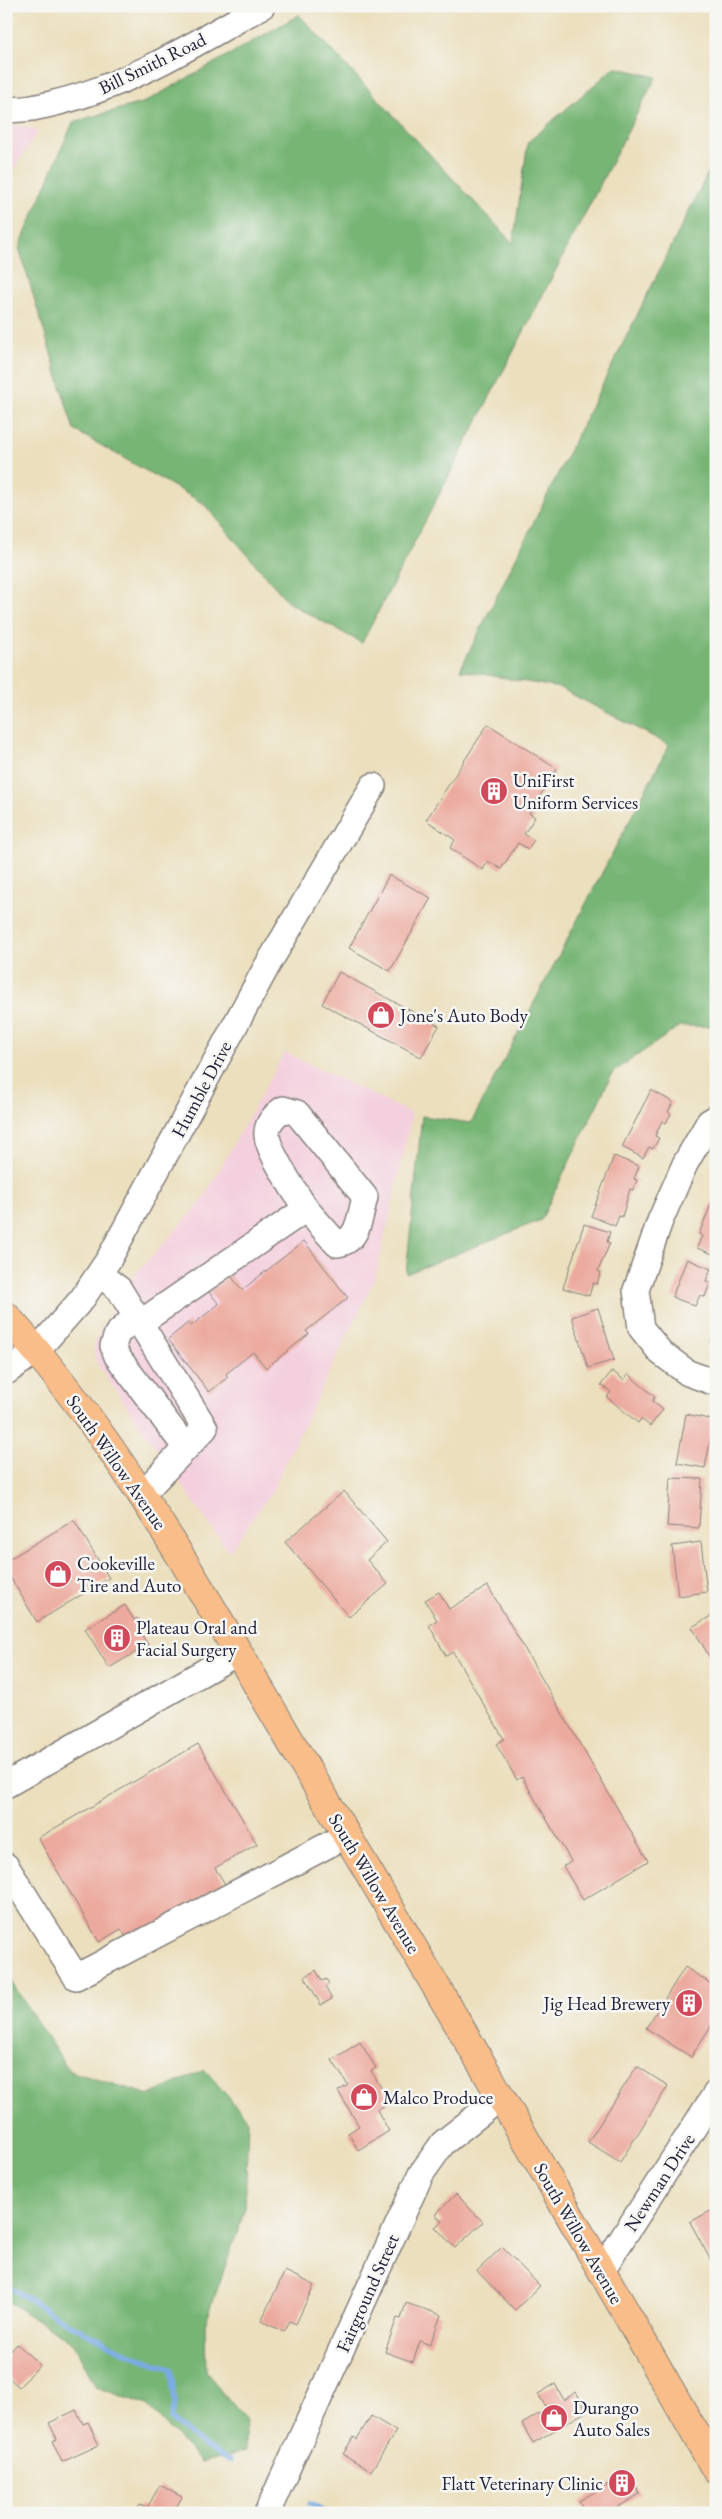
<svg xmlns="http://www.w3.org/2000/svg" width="722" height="2519" viewBox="0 0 722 2519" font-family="'EB Garamond',serif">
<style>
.built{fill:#f4cfde}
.forest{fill:#77b575;stroke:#4c6c58}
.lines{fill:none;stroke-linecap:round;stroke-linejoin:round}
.stream{stroke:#79abe4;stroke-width:5.5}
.building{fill:#eca99d}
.minor-casing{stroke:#86807c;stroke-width:28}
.major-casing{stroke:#86807c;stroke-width:30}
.minor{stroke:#fff;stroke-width:25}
.major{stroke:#f8bd89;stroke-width:28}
.labels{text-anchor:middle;stroke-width:5;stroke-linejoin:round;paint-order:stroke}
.street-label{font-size:19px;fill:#22223b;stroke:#f6f6f2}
.poi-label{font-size:19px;fill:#22223b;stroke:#f6f6f2;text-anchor:start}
</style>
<rect width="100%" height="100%" fill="#f6f6f2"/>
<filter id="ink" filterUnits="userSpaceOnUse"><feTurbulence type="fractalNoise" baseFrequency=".02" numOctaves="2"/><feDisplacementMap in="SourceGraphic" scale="10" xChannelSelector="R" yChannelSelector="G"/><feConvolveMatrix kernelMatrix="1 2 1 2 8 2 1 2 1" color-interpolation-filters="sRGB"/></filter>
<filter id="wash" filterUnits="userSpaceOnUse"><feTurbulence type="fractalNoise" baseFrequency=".0096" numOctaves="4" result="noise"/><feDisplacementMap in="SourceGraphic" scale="20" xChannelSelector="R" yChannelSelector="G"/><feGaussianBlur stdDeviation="1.12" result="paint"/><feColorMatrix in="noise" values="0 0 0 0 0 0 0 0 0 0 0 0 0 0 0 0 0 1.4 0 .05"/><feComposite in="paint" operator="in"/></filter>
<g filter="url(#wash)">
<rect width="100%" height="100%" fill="#ebdfbd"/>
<path class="built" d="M6,122l32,9 -32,51z
M285,1052l127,62 -36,162 -105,217 -42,59 -132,-188 -3,-11 1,-11 33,-60 73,-79z"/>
<path class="forest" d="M299,15l214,228 15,-101 87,-75 41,10 -294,566 -73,-40 -86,-100 -129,-73 -55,-182 54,-126 72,-20z
M716,157v869h-36l-67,46 -72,148 -135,54 16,-158 49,7 198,-378 -109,-57 -100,-18z
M6,1974l63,97 81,24 55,-25 43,50 -3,89 -40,116 1,47 39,47v32l-44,12 -54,-58 -51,-18 -22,-43 -68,-44z"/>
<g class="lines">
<path class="stream" d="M6,2285l65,40 58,29 42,15 4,34 -4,16 36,29 22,12
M310,2504l16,9"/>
</g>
<g id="blocks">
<path class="building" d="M488,724l69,45 -28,44 6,4 -11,17 10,6 -6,9 -10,-6 -17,26 -13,-8 -5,9 -33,-22 5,-8 -29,-20z
M389,875l42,23 -41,73 -41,-23z
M339,972l100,54 -18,31 -99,-53z
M651,1090l22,12 -5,10 3,2 -5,9 -4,-2 -7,15 4,2 -6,11 -4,-2 -6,11 -21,-11z
M614,1156l25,10 -5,13 3,1 -4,10 -3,-1 -8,28 -3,-1 -4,10 -24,-10z
M712,1202l4,1 -1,52 -18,-7 5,-12 -3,-2z
M584,1224l26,8 -3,10 3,1 -12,28 3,1 -4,12 -4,-1 -4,13 -26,-8z
M304,1241l44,57 -42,33 3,3 -43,34 -13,-16 -27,22 2,3 -19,15 -41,-53 21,-17 2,4 28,-22 -10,-12 21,-17 12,15z
M687,1259l24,10 -5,12 4,2 -5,14 -5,-2 -5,11 -23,-9z
M598,1308l16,52 -26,8 -16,-51z
M716,1328v17l-6,-2z
M612,1371l12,9 4,-6 27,23 -3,4 11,9 -13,16 -9,-7 -3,4 -31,-26 4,-5 -10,-7z
M686,1414l28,6 -9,48 -28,-5z
M670,1478l32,1 -3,49 -32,-2z
M344,1491l43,51 -20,18 21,24 -39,33 -64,-75z
M74,1520l35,58 -72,44 -31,-52v-9z
M701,1542l6,50 -29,4 -6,-50z
M488,1586l160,275 -65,39 -20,-34 8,-5 -49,-84 -5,3 -21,-36 8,-5 -51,-87 -7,4 -17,-31 8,-5 -12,-20 14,-8 10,17z
M125,1605l9,15 3,-2 6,10 -4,2 9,15 -39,23 -24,-39z
M711,1616l5,8v44l-24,-41z
M198,1744l59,100 -42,24 10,16 -97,57 -7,-12 -22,13 -61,-104z
M685,1967l31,20v31l-25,39 -45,-29z
M316,1970l6,11 4,-2 3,5 -4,3 7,12 -11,6 -16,-28z
M360,2042l16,26 -5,3 19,31 -13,8 12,21 -31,19 -10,-17 11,-7 -21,-35 10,-6 -16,-25z
M637,2066l31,20 -48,76 -32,-20z
M456,2194l27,28 -28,26 -20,-21 7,-6 -7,-6z
M716,2208v62l-26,-48z
M502,2247l38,39 -25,24 -38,-39z
M285,2271l29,14 -18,39 -7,-3 -5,11 -23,-11z
M406,2303l35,12 -11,30 -10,-4 -7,21 -28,-10 12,-34 4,1z
M17,2344l23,21 -21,22 -13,-12v-19z
M555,2384l9,16 12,-8 11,19 -54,32 -11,-19 25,-15 -9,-15z
M76,2410l7,14 5,-2 11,23 -37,17 -10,-21 5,-2 -8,-16z
M371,2416l25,15 -25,40 -28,-17 11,-18 3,3z
M628,2473l12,21 -32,19h-22l-7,-12z
M160,2485l22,12 -9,16h-37l4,-8 7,3z"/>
</g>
</g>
<g filter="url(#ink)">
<use href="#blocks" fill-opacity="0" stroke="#86807c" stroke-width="1"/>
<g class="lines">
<g class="minor-casing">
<path id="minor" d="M6,109c17,2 32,-2 49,-6 75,-18 141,-60 207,-97
M716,1118l-7,4 -24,42 -25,57 -24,69 5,38 20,25 27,20 28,10
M99,1274l20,15 86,139 -63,66
M136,1316l-19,18 -4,12 4,10 69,92
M140,1323l166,-114 31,35c22,-2 23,-29 28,-47l-68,-84 -14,-4c-8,6 -17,15 -16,26 1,17 29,58 39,74
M6,1372l31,-22 45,-51 27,-40 158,-293 106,-180
M6,1785l231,-132
M6,1866l70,111 271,-142
M602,2270l114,-177
M267,2513l154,-339 22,-31 57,-45"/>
</g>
<g class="major-casing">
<path id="major" d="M6,1316c122,135 208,298 301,453 139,232 275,466 409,701"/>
</g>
<use href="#minor" class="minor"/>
<use href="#major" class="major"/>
</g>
</g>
<defs>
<g id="building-disc" transform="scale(1.4375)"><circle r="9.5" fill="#d1495b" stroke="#f6f6f2"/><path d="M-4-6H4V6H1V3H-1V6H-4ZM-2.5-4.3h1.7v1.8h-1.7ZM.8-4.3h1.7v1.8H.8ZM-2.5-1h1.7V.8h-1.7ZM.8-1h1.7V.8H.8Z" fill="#fff"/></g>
<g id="shop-disc" transform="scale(1.4375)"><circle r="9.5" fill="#d1495b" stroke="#f6f6f2"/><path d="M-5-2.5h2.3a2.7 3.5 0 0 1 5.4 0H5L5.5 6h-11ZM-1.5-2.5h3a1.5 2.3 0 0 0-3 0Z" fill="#fff"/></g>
</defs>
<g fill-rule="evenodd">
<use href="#building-disc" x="494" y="791"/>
<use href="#shop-disc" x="381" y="1015"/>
<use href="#shop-disc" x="58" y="1574"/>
<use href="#building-disc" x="117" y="1638"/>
<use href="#building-disc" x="689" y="2003"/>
<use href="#shop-disc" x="364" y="2097"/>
<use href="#shop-disc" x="554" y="2418"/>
<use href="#building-disc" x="622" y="2483"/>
</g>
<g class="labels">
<g class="street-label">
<text transform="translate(152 63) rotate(-26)" y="7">Bill Smith Road</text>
<text transform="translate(201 1089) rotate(-62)" y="7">Humble Drive</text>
<text transform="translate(117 1462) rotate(55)" y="7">South Willow Avenue</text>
<text transform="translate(375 1883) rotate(59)" y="7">South Willow Avenue</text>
<text transform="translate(659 2182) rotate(-57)" y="7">Newman Drive</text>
<text transform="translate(579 2233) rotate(60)" y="7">South Willow Avenue</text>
<text transform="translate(367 2293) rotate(-66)" y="7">Fairground Street</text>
</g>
<g class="poi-label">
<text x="513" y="787">UniFirst<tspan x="513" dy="22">Uniform Services</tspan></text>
<text x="400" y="1022">Jone's Auto Body</text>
<text x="77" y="1570">Cookeville<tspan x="77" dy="22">Tire and Auto</tspan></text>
<text x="136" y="1634">Plateau Oral and<tspan x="136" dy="22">Facial Surgery</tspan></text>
<text x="670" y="2010" text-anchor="end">Jig Head Brewery</text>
<text x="383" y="2104">Malco Produce</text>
<text x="573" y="2414">Durango<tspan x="573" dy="22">Auto Sales</tspan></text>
<text x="603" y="2490" text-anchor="end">Flatt Veterinary Clinic</text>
</g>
</g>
<rect width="722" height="2519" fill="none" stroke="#f6f6f2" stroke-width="25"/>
</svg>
